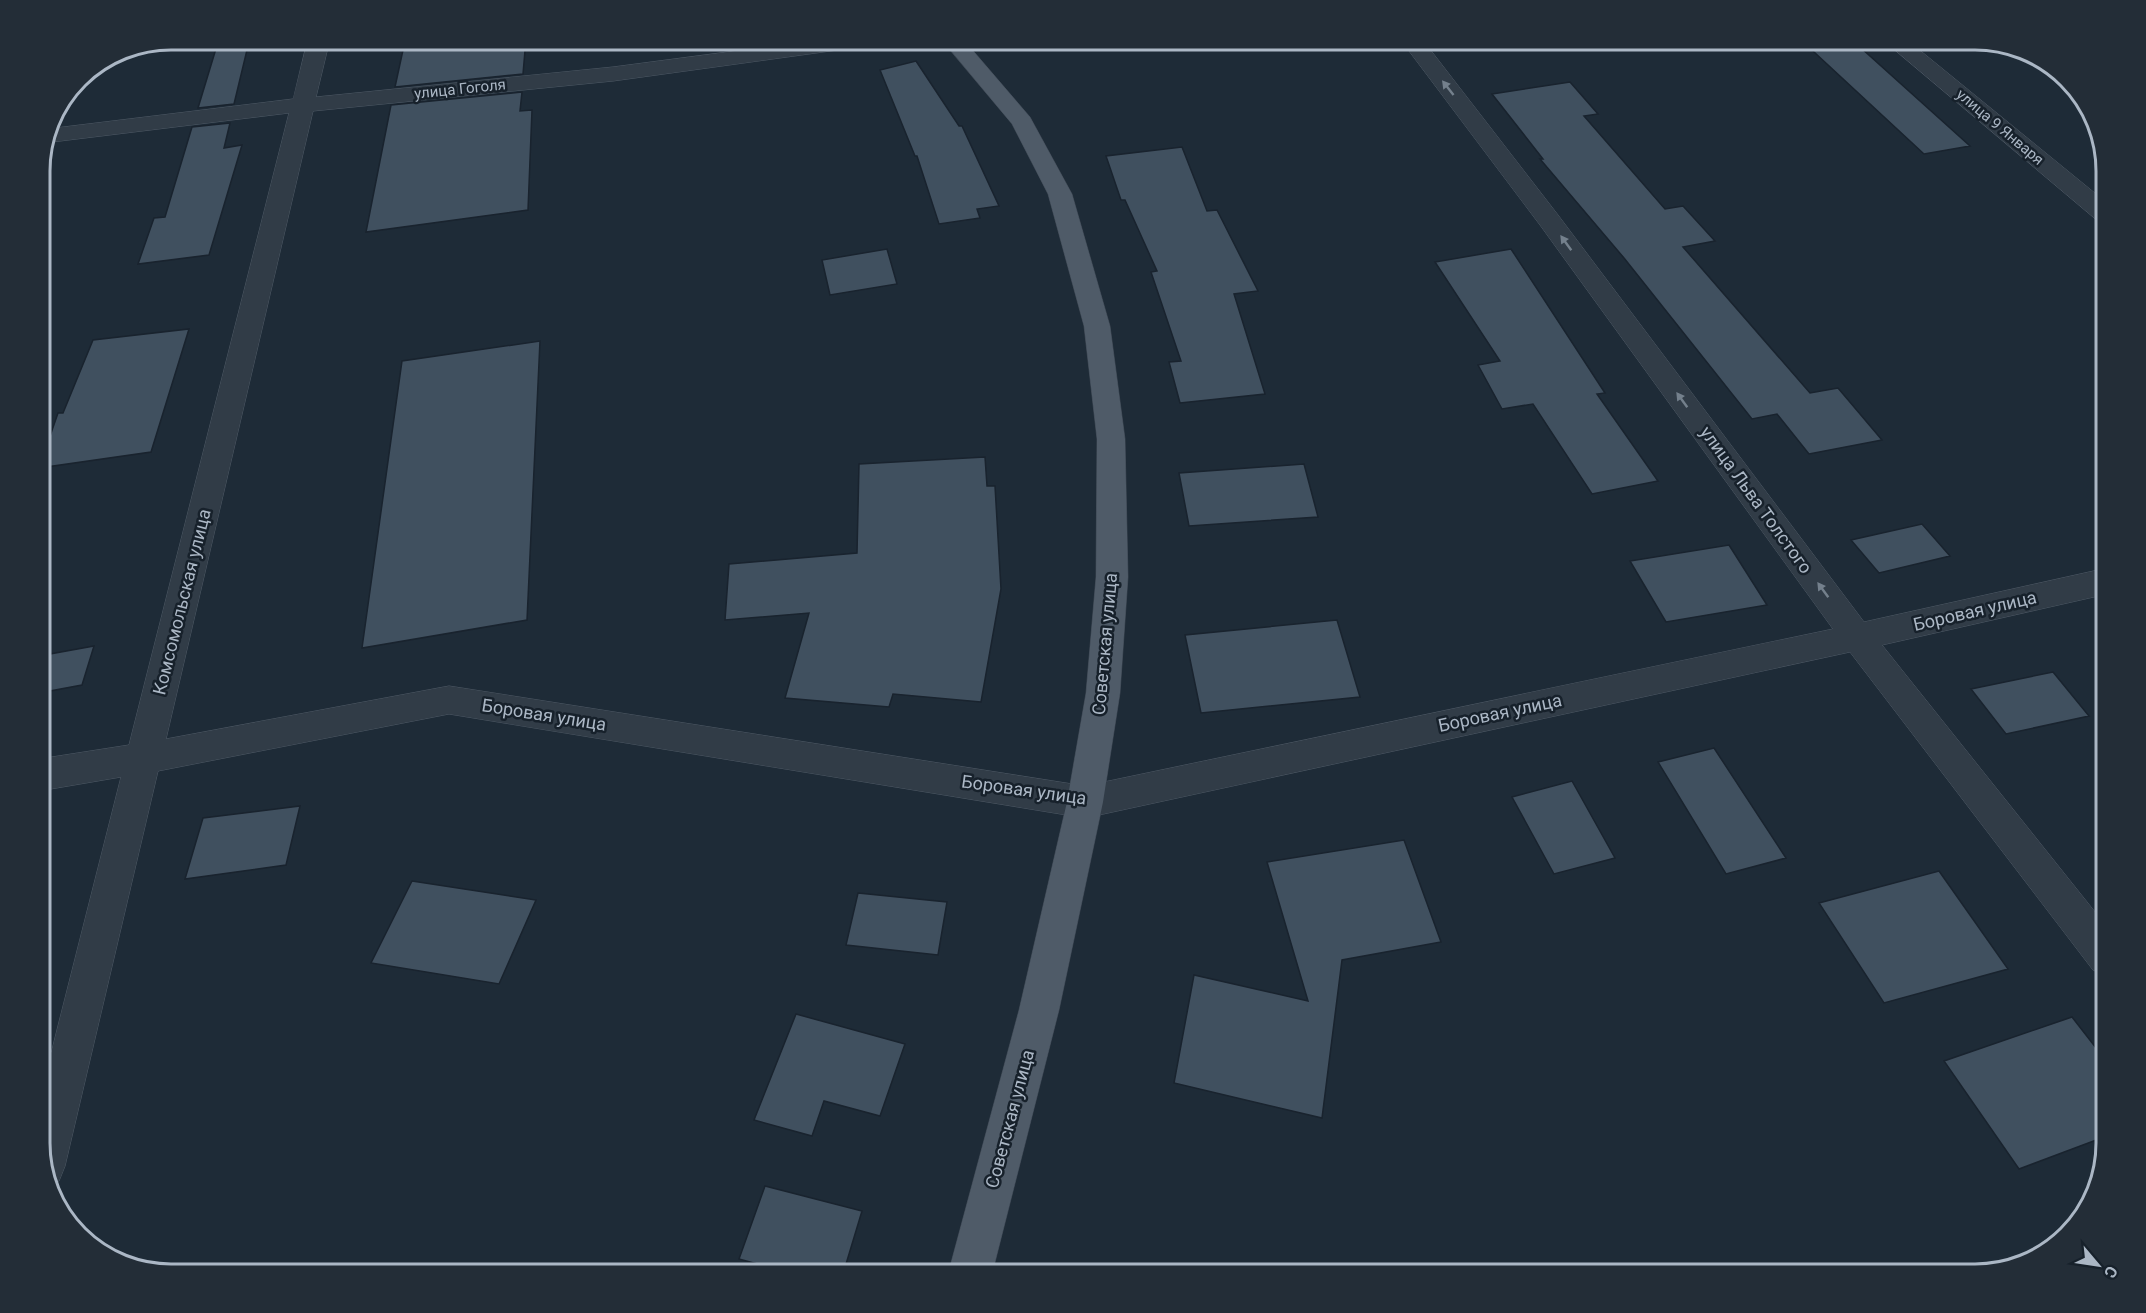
<svg xmlns="http://www.w3.org/2000/svg" width="2146" height="1313" viewBox="0 0 2146 1313" font-family="Roboto,sans-serif">
<style>
.building{fill:#40505f;stroke:#19232e;stroke-width:1.5}
.lines{fill:none;stroke-linecap:round;stroke-linejoin:round}
.minor-casing{stroke:#4f5a66;stroke-width:1}
.primary-casing{stroke:#3b4551;stroke-width:1}
.minor{fill:#313c47;fill-rule:evenodd}
.primary{fill:#4f5b68;fill-rule:evenodd}
.oneway{fill:#74808c}
.labels{text-anchor:middle;stroke-width:5;stroke-linejoin:round;paint-order:stroke}
.far-street-label{font-size:15px;fill:#abb7c5;stroke:#17212b}
.street-label{font-size:18px;fill:#abb7c5;stroke:#17212b}
.rim{fill:none;stroke:#abb7c5;stroke-width:3}
</style>
<rect width="100%" height="100%" fill="#1e2b37"/>
<path class="building" d="M497,39h29l-3,35 -128,13 8,-37z
M1800,39h51l119,107 -46,8z
M218,42l29,8 -13,54 -36,4z
M916,61l43,65h3l37,80 -22,3 3,9 -41,6 -22,-68h-2l-35,-86z
M1570,82l28,32 -14,2 81,93 18,-3 32,35 -32,6 127,146 28,-5 44,52 -73,14 -32,-40 -25,5 -128,-161 -84,-99h3l-51,-65z
M522,92l-2,19 12,-1 -4,100 -162,22 25,-127z
M230,123l-6,25 18,-3 -33,110 -71,9 16,-46 11,-1 27,-90z
M1182,147l25,64 10,-1 41,81 -24,3 31,100 -85,9 -11,-41 12,-1 -30,-89 6,-1 -32,-71h-4l-15,-44z
M887,249l10,35 -67,11 -8,-35z
M1511,249l94,144 -8,1 61,87 -66,13 -59,-90 -31,5 -24,-44 22,-4 -65,-99z
M189,329l-38,123 -112,16 19,-55h5l30,-73z
M540,341l-13,279 -165,28 40,-287z
M985,457l2,29h8l6,103 -20,113 -88,-8 -4,13 -104,-9 24,-85 -84,7 4,-56 128,-11 2,-89z
M1304,464l14,53 -129,9 -10,-53z
M1922,524l28,32 -71,17 -28,-33z
M1729,545l38,60 -101,17 -36,-61z
M1337,620l23,77 -159,16 -16,-78z
M94,646l-12,39 -43,8v-37z
M2053,672l36,44 -83,18 -35,-45z
M1714,748l72,110 -60,16 -68,-112z
M1572,781l43,77 -61,16 -42,-77z
M300,806l-14,59 -101,14 18,-61z
M1404,840l37,102 -99,18 -20,158 -148,-35 20,-108 114,26 -41,-139z
M1939,871l69,98 -124,34 -65,-100z
M412,881l124,19 -37,84 -128,-21z
M858,893l89,9 -9,53 -92,-10z
M796,1014l109,30 -25,72 -56,-15 -12,35 -58,-16z
M2072,1017l35,45v74l-88,33 -75,-108z
M765,1186l97,25 -19,63h-48l-56,-15z"/>
<g class="lines">
<g class="minor-casing">
<path id="minor" d="M308,39h22l-14,58 297,-30 213,-28h59l-3,5 -8,1 -261,36 -300,30 -147,628 283,-53 636,100 748,-157 -293,-404 -140,-186h22l136,176 306,407 243,-54v26l-225,51 225,282v49l-14,-6 -243,-318 -765,166 -636,-104 -291,57 -93,395 -6,15 -9,4 -11,-35v-49l82,-324 -82,14v-32l90,-14 160,-632 -245,30 3,-14 246,-30z
M1882,39h24l201,164v21l-9,-3z"/>
</g>
<g class="primary-casing">
<path id="primary" d="M941,39h22l67,78 42,77 38,132 15,113 3,138 -8,116 -17,109 -44,208 -67,264h-44l71,-264 48,-208 19,-109 10,-116 1,-138 -13,-113 -36,-132 -36,-70z"/>
</g>
<use href="#minor" class="minor"/>
<use href="#primary" class="primary"/>
</g>
<defs><path id="oneway-solid" d="M-6-.8H1V-3.2L6.5 0L1 3.2V.8H-6Z" transform="scale(1.5)"/></defs>
<g class="oneway">
<use href="#oneway-solid" transform="translate(1448 88) rotate(-128)"/>
<use href="#oneway-solid" transform="translate(1566 243) rotate(-126)"/>
<use href="#oneway-solid" transform="translate(1682 400) rotate(-126)"/>
<use href="#oneway-solid" transform="translate(1823 590) rotate(-126)"/>
</g>
<g class="labels">
<g class="far-street-label">
<text transform="translate(460 89) rotate(-6)" y="5">улица Гоголя</text>
<text transform="translate(2000 127) rotate(40)" y="5">улица 9 Января</text>
</g>
<g class="street-label">
<text transform="translate(1756 500) rotate(54)" y="6">улица Льва Толстого</text>
<text transform="translate(182 602) rotate(-76)" y="6">Комсомольская улица</text>
<text transform="translate(1975 611) rotate(-13)" y="6">Боровая улица</text>
<text transform="translate(1105 644) rotate(-85)" y="6">Советская улица</text>
<text transform="translate(1500 713) rotate(-12)" y="6">Боровая улица</text>
<text transform="translate(544 715) rotate(9)" y="6">Боровая улица</text>
<text transform="translate(1024 790) rotate(8)" y="6">Боровая улица</text>
<text transform="translate(1010 1119) rotate(-75)" y="6">Советская улица</text>
</g>
</g>
<path d="M0 0H2146V1313H0ZM171 50H1975A121 121 0 0 1 2096 171V1143A121 121 0 0 1 1975 1264H171A121 121 0 0 1 50 1143V171A121 121 0 0 1 171 50Z" fill="#232d37" fill-rule="evenodd"/>
<path class="rim" d="M171 50H1975A121 121 0 0 1 2096 171V1143A121 121 0 0 1 1975 1264H171A121 121 0 0 1 50 1143V171A121 121 0 0 1 171 50Z"/>
<g transform="translate(2098 1265) rotate(119)" stroke="#17212b" stroke-width="4.5" paint-order="stroke">
<path d="M0-4.5L10 22L0 15L-10 22Z" fill="#abb7c5"/>
<text y="-9" font-size="16" font-weight="bold" text-anchor="middle" fill="#abb7c5">С</text>
</g>
</svg>
